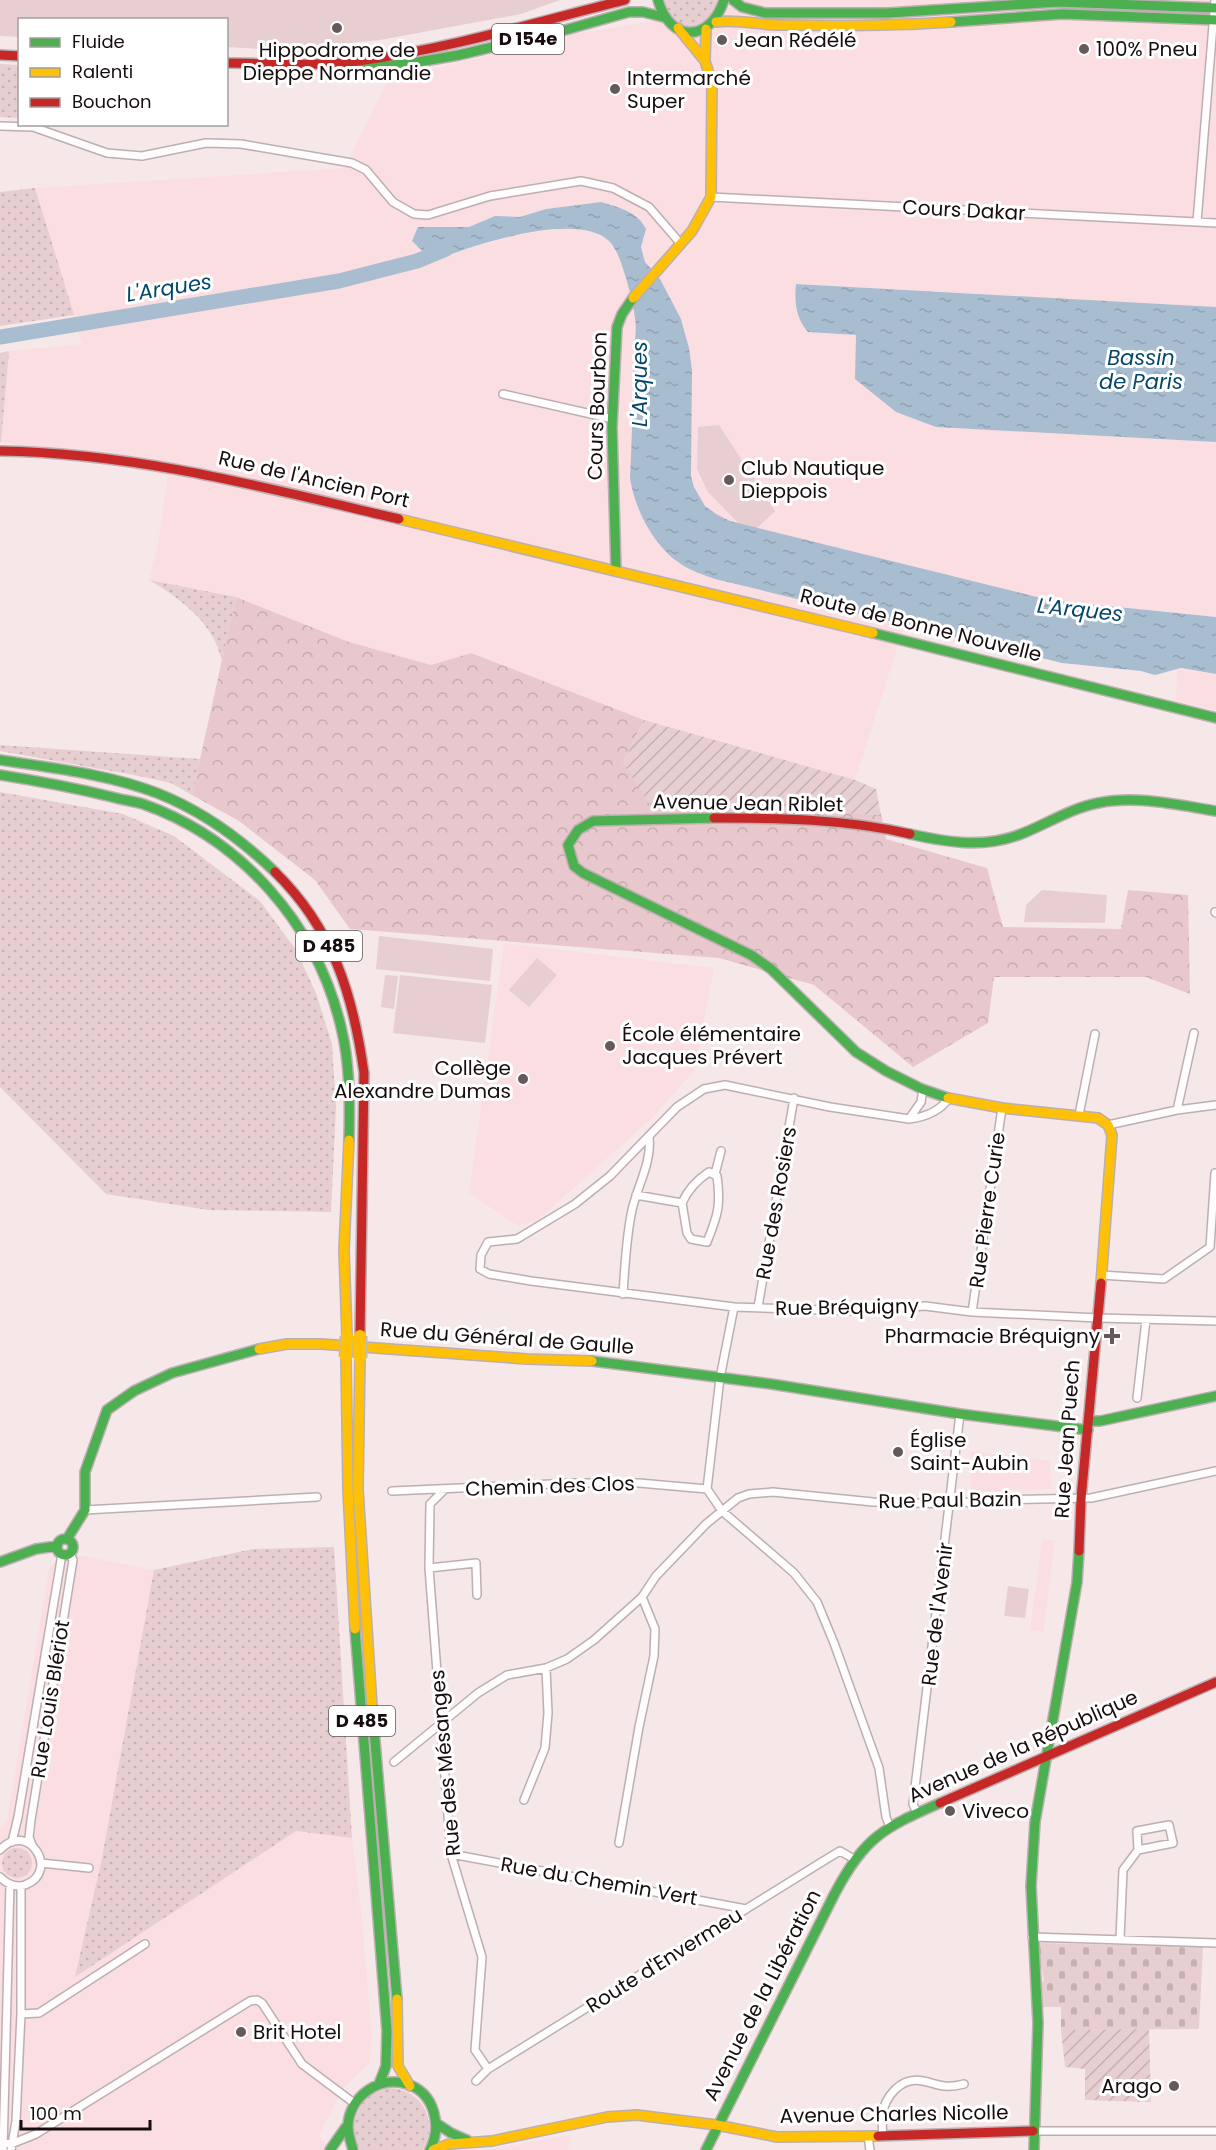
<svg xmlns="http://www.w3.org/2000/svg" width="1216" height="2150" viewBox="0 0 1216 2150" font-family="Poppins,sans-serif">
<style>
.built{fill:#fbdee1}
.grass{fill:url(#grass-dots)}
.forest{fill:url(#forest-crowns)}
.cemetery{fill:url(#cemetery-stones)}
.garden{fill:url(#garden-furrows)}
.pitch{fill:#e6ced1}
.water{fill:url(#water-ripples)}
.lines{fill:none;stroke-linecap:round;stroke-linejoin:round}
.river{stroke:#a8bdd0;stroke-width:15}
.street-casing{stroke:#bcafb1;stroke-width:10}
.fast-casing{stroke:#bcafb1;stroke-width:12}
.slow-casing{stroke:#bcafb1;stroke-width:12}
.jam-casing{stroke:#bcafb1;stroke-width:12}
.street{stroke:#fefcfc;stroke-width:7}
.fast{stroke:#4caf50;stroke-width:9}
.slow{stroke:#ffc107;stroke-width:9}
.jam{stroke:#c62828;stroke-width:9}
.slow-bridge-casing{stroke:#bdb9bc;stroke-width:15;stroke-linecap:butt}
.slow-bridge{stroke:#ffc107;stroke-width:12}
.poi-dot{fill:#65595b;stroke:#fff;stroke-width:2}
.labels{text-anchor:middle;stroke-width:6;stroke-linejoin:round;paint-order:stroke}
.shield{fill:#fff;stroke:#5d5556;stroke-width:1.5}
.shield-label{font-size:18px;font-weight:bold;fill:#170c0e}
.poi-label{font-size:20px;fill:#170c0e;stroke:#fff;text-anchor:start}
.street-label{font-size:20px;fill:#170c0e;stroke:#fff}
.water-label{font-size:21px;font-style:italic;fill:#02476b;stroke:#fff}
</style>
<defs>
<pattern id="grass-dots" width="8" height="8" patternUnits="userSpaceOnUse" patternTransform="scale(1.5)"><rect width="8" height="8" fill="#e6ced1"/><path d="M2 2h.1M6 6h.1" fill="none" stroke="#c5b0b2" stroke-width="1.8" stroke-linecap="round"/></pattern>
<pattern id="forest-crowns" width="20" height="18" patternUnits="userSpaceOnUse" patternTransform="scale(1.5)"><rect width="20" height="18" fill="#e8c8cc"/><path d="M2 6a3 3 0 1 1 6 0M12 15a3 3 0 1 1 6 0" fill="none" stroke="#c6abae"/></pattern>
<pattern id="cemetery-stones" width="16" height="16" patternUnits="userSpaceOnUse" patternTransform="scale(1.5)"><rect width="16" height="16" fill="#e6ced1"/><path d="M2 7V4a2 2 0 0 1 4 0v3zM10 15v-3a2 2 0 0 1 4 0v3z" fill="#c5b0b2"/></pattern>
<pattern id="garden-furrows" width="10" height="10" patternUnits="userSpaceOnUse" patternTransform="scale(1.5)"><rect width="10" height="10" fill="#e6ced1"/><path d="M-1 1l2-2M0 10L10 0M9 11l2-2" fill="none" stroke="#c5b0b2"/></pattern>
<pattern id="water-ripples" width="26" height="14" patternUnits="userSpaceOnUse" patternTransform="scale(1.5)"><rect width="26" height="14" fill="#a8bdd0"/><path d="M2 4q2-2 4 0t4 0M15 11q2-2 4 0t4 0" fill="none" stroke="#90a1b1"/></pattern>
</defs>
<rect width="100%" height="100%" fill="#f6e8e9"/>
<path class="built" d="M680,0h536v307l-420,-23 -2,17 14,31 48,3 40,77 40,15 280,15v175l-167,-17 -324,-80 -9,-6 -11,-8 -6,-10 -8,-20 1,-106 -8,-43 -27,-49 -12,-16 -4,-15 5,-18 -45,-27 -55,7 -26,8 -25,-1 -26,11h-51l15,34 31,-11 54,-15 47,-7 28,4 17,9 15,31 10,46 -2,89 10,111 16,25 20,20 24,12 202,49 -50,156 -211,-60 -173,-67 -40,12 -82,-23 -113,-45 -87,-17 8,-31 11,-73 -167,-34 8,-91 73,-7 -47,-156 309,-20 47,-93 47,-7 139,-35 77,-12z
M1177,669l39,5v36l-40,-9z
M504,943l210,25 -20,103 -44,49 -111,99 -21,7 -49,-33z
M970,1451l80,10 1,28 -80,3z
M1042,1539l13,2 -12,91 -13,-2z
M78,1555l76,15 -52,288 -27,119 221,-146 56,7 10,81 10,120 -3,25 -25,23 -25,48 12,15h-331v-323l7,-6 42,-252 8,-9z
M571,2135l-3,15h-82z"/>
<path class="grass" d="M664,0h53c-4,35 -49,35 -53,0z
M0,64l19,1v53l-19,-1z
M35,188l39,127 -74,11v-134z
M9,351l-8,91h-1v-89z
M149,580l87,17 -14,64c-9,-39 -40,-61 -73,-81z
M0,745l200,14 -8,36 -21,-12 -32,-7 -139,-25z
M0,792l123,22 51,22 86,65 36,49 20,43 16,51 4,63 -5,105 -122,-2 -103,-16 -106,-107z
M334,1547l18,291 -56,-7 -221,146 27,-119 52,-288 99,-21z
M2 1863a15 15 0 1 1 30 0a15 15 0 1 1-30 0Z
M389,2088c34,1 50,34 34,62h-63c-17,-26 0,-57 29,-62z"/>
<path class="forest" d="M236,597l113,45 82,23 40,-12 173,67 -21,43 193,48 65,4 5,24 101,29 16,59 118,2 7,-39 60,5 2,99 -44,-17h-152l-6,46 -75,44 -99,-82 -95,-27 -369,-29 -35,-49 -76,-59 -47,-26z"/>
<path class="cemetery" d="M1040,1943l163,4 -4,82 -138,1v-23h-18l-3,-25 4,-1 -2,-12 -3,-1 -2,-22z"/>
<path class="garden" d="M644,720l211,60 21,9 5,26 -231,-10 -27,-42z
M1149,2029l2,73 -66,-2v-31l-20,-2 -4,-37z"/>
<path class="pitch" d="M0,0h560l-39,14 -141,26 -106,10 -47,-3 -1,-27h-206l-1,17 -19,-1z
M719,425l56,86 -25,24 -42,-43 -11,-23 1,-42z
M1042,890l65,5 -2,28 -81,-1 2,-17z
M379,936l114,13 -3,32 -114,-12z
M537,958l20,17 -28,32 -20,-17z
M385,975l13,1 -4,33 -13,-2z
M400,975l92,10 -7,58 -92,-10z
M1008,1586l21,3 -4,29 -21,-2z"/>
<path class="water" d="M601,202c17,5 37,10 45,27l-5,18 4,15 15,17 21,40 8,29 3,22 -1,106 3,11 11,19 11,8 14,7 319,79 167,17v57l-35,-6 -26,7 -14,-4 -79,-8 -347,-84c-11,-4 -24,-8 -34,-15 -27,-17 -46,-54 -51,-86 2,-39 3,-79 3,-119 1,-13 4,-28 2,-41 -2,-16 -14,-67 -26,-77 -33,-31 -139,5 -176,20l-21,-20 6,-14h51l26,-11 25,1 26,-8z
M796,284l420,23v135l-280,-15 -40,-15 -41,-33 1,-44 -48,-3c-12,-13 -14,-31 -12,-48z"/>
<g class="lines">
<path class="river" d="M0,337l339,-56 78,-20 29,-12"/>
<g class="street-casing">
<path id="street" d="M0,126l33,1 74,26 35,3 64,-13 35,1 111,19 14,7 27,32 21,12 14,1 62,-19 91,-15 32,7 36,19 32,37
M711,197l505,26
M1197,222l18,-222
M503,394l110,25
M1215,912l1,1
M949,1098c-9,13 -23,19 -40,21l-79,-12 -105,-22 -21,4 -27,18 -67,69 -35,28 -58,35 -29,3 -7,13 -1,14 9,5 42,7 203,26 119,4 72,-5 47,6 126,6 118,3
M1177,1110l17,-77
M1079,1115l16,-81
M909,1119l12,-17 2,-13
M1108,1125l69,-15 39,-5
M715,1174l6,-23
M636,1195l46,8 5,30 4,6 16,3c11,-27 14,-37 10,-66l-8,-4c-12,8 -21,17 -27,31
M1101,1275l63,4 46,-32 5,-74
M623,1294c2,-28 3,-56 9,-84 5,-23 20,-48 17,-72
M734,1307l-14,71 -13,111 15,22 72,62 23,29 17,41 45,125 7,49 4,10
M758,1307l36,-209
M972,1312l30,-204
M1137,1398l9,-78
M444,1490l-14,14 -1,64 22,286 31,103 -7,93 13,19
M392,1491l182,-8h65l68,6
M85,1510l232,-13
M429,1568l47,-5 1,32
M394,1762l84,-69 29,-18 39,-7 21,-9 27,-19 48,-43 14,-21 50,-52 32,-26 11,-4 24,-2 100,10 77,2 41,-4 100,-2 125,-27
M524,1800l21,-52 3,-35 -2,-45
M917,1813l-4,-9 47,-390
M12,1842l6,-25 44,-263
M619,1843l20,-116 15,-71 1,-27 -13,-32
M32,1845l-3,-8 2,-17 42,-260 -3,-7
M0,1850c28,-31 61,22 25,35 -10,3 -18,-1 -25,-8
M451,1854l295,55
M41,1863l48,5
M1032,1937l184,6
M1120,1939l3,-69 15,-20 -1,-19 32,-6 4,18 -35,7
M21,2014l18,-1 106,-69
M476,2081l12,-12 337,-209 15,-9 14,8
M1033,2131h183
M868,2136l2,14
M882,2136c1,-7 0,-13 0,-19 2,-20 19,-41 41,-36 18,4 22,8 41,3
M0,2142l11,2 25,-10 214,-133 7,-1 5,3 40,61 52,39
M3,2150l7,-266
M11,2150l5,-29 5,-107v-128"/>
</g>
<g class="fast-casing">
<path id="fast" d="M658,0c12,43 52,43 66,0
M733,0l9,7 23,6h123l170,-11 158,6
M951,22l112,-8 153,6
M352,68l54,-4 53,-9 106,-25 64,-18h14l20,5
M616,570l-4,-143 5,-100 5,-13 11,-16
M873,633l343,85
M0,760c52,8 108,14 157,33 43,17 84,46 118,79
M0,775c38,6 75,13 112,22 10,3 21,4 31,7 99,35 174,121 198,223 9,36 9,76 8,113
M714,818l-121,3 -15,9 -10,15 6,21 9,7 168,82 20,14 85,83 30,19 36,18 26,9
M910,834c40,9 77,15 116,-2 24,-10 46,-24 72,-29 39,-8 80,2 118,8
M592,1361l179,23 189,30 128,16
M1089,1421h11l116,-25
M67,1539l18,-29v-38l22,-62 27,-19 38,-18 87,-24
M57 1547a8 8 0 1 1 16 0a8 8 0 1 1-16 0Z
M0,1562l36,-13 21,-3
M355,1629l32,402 -1,35 -7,18
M372,1706l25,293
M436,2123l15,10 16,7
M330,2150l16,-23
M353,2150c-2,-7 -5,-16 -5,-23 0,-29 30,-52 59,-43 28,9 35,42 23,66
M706,2150l129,-257c30,-56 48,-65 105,-90
M1034,2150l4,-127 -7,-137 4,-64 42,-240 2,-31"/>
</g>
<g class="slow-casing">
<path id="slow" d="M716,22c22,-3 42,3 64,3 58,1 114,1 171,-3
M678,28l27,33
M633,298l59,-67 19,-34 1,-114 -7,-22 1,-32
M399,519l474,114
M948,1098l54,10 96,10 10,7 4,10 -11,148
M347,1336l-3,-86 5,-110
M259,1349l28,-5h34l206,15 65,2
M346,1357l2,133 7,139
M360,1358l-2,131 14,217
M397,1999l1,67 12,20
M433,2150l16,-6 43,-3 115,-24 30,-2 80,10 60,12 101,-1"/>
</g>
<g class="jam-casing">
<path id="jam" d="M0,55l20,1
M226,63c44,0 89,4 132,-2 90,-12 179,-39 267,-61
M0,451c137,2 267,37 399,68
M714,818c65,0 132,1 196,16
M275,872c58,57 78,122 89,201l-4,263
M1079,1551l2,-52 20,-216
M940,1803l276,-121
M878,2136l155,-5"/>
</g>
<use href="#street" class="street"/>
<use href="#fast" class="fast"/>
<use href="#slow" class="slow"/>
<use href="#jam" class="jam"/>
<g class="slow-bridge-casing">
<path id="slow-bridge" d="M360,1336v22
M346,1357l1,-21"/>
</g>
<use href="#slow-bridge" class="slow-bridge"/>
</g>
<g class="poi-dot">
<circle cx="337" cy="28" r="6"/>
<circle cx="722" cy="40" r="6"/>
<circle cx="1084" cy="49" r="6"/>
<circle cx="615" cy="89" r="6"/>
<circle cx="729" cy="480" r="6"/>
<circle cx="610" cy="1046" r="6"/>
<circle cx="523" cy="1079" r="6"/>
<path d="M1109 1327h6v6h6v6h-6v6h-6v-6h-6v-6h6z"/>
<circle cx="898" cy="1452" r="6"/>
<circle cx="950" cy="1811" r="6"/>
<circle cx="241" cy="2032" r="6"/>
<circle cx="1174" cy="2086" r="6"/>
</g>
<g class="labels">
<g class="shield">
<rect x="492" y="24" width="72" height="30" rx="4.5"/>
<rect x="296" y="931" width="66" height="30" rx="4.5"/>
<rect x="329" y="1706" width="66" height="30" rx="4.5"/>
</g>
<g class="shield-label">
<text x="528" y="45">D 154e</text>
<text x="329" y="952">D 485</text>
<text x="362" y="1727">D 485</text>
</g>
<g class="poi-label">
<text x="734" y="47">Jean Rédélé</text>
<text x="1096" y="56">100% Pneu</text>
<text x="337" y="57" text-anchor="middle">Hippodrome de<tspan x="337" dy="23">Dieppe Normandie</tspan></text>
<text x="627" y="85">Intermarché<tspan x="627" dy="23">Super</tspan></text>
<text x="741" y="475">Club Nautique<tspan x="741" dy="23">Dieppois</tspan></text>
<text x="622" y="1041">École élémentaire<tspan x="622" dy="23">Jacques Prévert</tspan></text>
<text x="511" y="1075" text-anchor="end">Collège<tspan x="511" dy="23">Alexandre Dumas</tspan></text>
<text x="1100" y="1343" text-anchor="end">Pharmacie Bréquigny</text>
<text x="910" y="1447">Église<tspan x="910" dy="23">Saint-Aubin</tspan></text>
<text x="962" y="1818">Viveco</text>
<text x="253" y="2039">Brit Hotel</text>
<text x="1162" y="2093" text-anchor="end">Arago</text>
</g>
<g class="street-label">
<text transform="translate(964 210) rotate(3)" y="7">Cours Dakar</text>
<text transform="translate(597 406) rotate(-88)" y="7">Cours Bourbon</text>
<text transform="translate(314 479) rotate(13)" y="7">Rue de l'Ancien Port</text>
<text transform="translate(921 625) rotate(14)" y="7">Route de Bonne Nouvelle</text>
<text transform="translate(748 803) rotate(1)" y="7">Avenue Jean Riblet</text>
<text transform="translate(776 1203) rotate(-80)" y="7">Rue des Rosiers</text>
<text transform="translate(987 1210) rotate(-82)" y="7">Rue Pierre Curie</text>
<text transform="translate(847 1307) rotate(-1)" y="7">Rue Bréquigny</text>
<text transform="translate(507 1338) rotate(4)" y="7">Rue du Général de Gaulle</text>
<text transform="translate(1067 1439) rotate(-86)" y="7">Rue Jean Puech</text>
<text transform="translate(550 1486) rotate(-2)" y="7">Chemin des Clos</text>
<text transform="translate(950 1500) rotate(-1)" y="7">Rue Paul Bazin</text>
<text transform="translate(937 1614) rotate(-83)" y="7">Rue de l'Avenir</text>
<text transform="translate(50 1699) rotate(-81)" y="7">Rue Louis Blériot</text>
<text transform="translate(1023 1746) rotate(-24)" y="7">Avenue de la République</text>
<text transform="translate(445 1763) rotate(-95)" y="7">Rue des Mésanges</text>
<text transform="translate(599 1881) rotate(10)" y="7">Rue du Chemin Vert</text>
<text transform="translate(664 1960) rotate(-32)" y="7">Route d'Envermeu</text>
<text transform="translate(762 1995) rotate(-63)" y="7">Avenue de la Libération</text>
<text transform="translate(894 2114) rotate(-1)" y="7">Avenue Charles Nicolle</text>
</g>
<g class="water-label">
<text transform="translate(169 288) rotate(-9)" y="7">L'Arques</text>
<text x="1141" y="365">Bassin<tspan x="1141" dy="24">de Paris</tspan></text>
<text transform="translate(640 384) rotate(-90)" y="7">L'Arques</text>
<text transform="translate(1080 610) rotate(6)" y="7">L'Arques</text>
</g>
</g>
<rect x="18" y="18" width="210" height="108" fill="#ffffff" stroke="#a29e9f" stroke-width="1.5"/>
<rect x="30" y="38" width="30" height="9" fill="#4caf50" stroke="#a29e9f" stroke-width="1.5"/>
<text x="72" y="48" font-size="18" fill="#170c0e">Fluide</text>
<rect x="30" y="68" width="30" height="9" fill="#ffc107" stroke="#a29e9f" stroke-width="1.5"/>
<text x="72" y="78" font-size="18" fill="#170c0e">Ralenti</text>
<rect x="30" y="98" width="30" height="9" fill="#c62828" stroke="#a29e9f" stroke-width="1.5"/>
<text x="72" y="108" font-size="18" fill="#170c0e">Bouchon</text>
<path d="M21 2120v9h129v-9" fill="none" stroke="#170c0e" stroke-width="3"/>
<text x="30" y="2120" font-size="18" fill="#170c0e" stroke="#ffffff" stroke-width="4.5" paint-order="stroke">100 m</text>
</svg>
